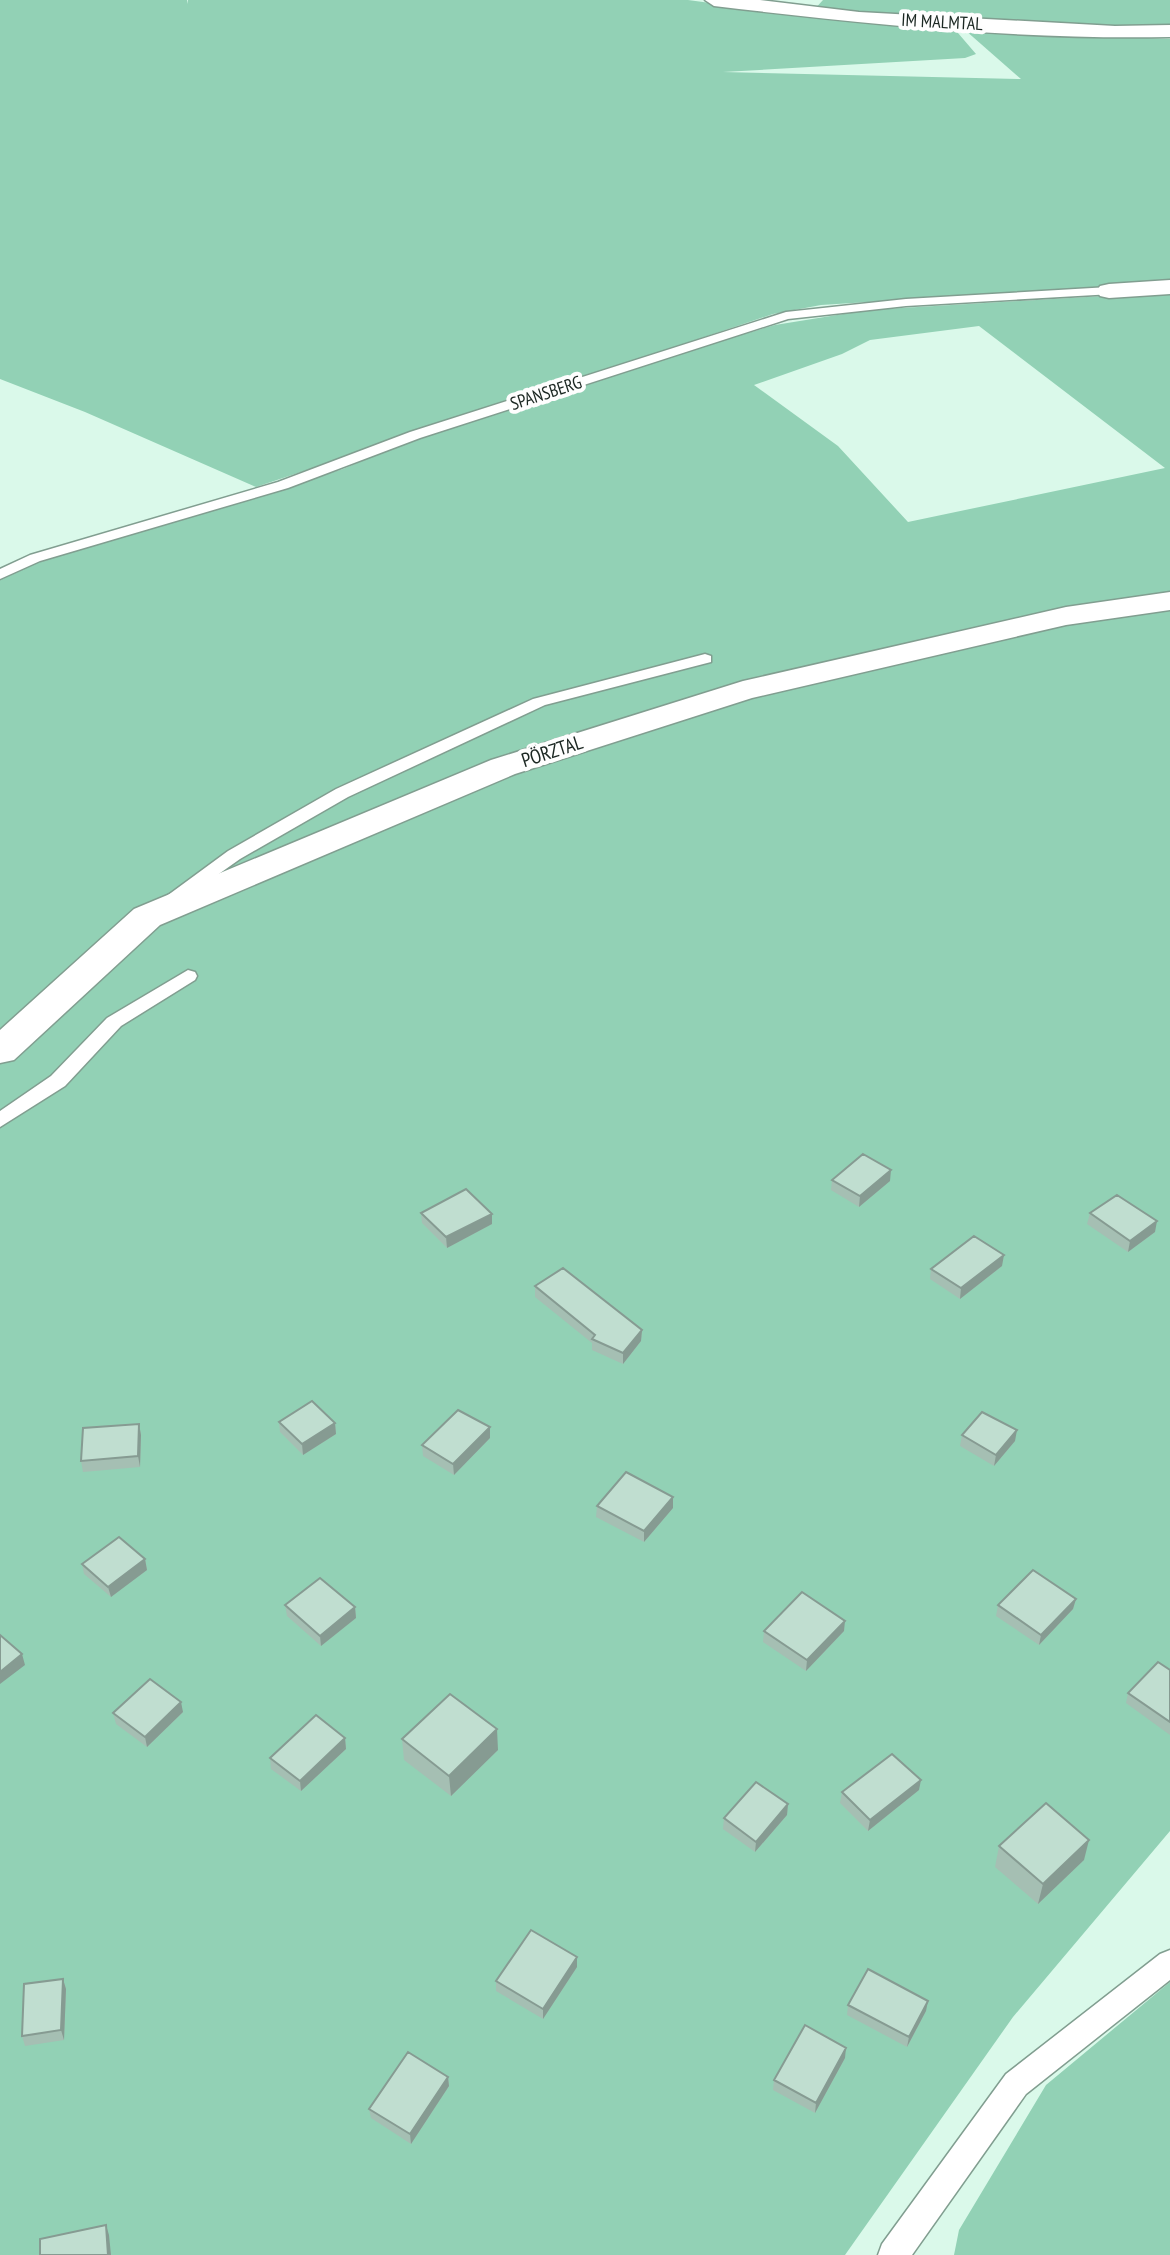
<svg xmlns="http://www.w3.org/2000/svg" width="1170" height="2255" viewBox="0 0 1170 2255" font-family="'PT Sans Narrow',sans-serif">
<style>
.green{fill:#92d1b5;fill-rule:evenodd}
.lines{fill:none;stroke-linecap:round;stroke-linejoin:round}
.service-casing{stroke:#819e90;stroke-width:3}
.minor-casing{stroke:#819e90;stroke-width:3}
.service{fill:#fff;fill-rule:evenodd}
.minor{fill:#fff;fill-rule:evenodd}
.wall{fill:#a5bfb3}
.shaded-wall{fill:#869b92}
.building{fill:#c0ded0;stroke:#869b92;stroke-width:2}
.labels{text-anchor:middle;stroke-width:8;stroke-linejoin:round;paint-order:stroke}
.far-street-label{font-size:18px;fill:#1b2722;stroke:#fefefe}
.street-label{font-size:20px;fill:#1b2722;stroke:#fefefe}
</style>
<rect width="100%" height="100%" fill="#daf9ea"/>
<path class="green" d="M0,0h187v4l1,-4h500l90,12 174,14 24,28 -11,4 -242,14 298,7 -56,-49 205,9v244l-349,22 -48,9 -517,173 -171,-75 -85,-33z
M823,0h347v29l-357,-18z
M1170,292v1539l-157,186 -168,238h-845v-1675l37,-17 306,-94 69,-29 241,-79 122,-36 93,-15zM979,326l186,142 -257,54 -70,-76 -84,-61 88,-31 28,-14z
M1170,1982v273h-216l5,-25 87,-145z"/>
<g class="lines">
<g class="service-casing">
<path id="service" d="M1109,287l4,1v6l-207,12 -118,13 -368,119 -132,50 -248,73 -40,18v-10l30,-14 248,-73 132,-50 376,-120 120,-13z
M705,654l6,2v6l-166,43 -197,92 -108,62 -65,46h-12l-3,-4 68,-50 108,-62 197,-90z
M188,970l7,2 2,4 -2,4 -74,46 -56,60 -65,41v-16l51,-35 56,-58z
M1170,1950v30l-144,114 -114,161h-34l4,-11 124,-170 154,-120z"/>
</g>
<g class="minor-casing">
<path id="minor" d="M705,0h55l99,12 256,14 55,-1v12c-152,3 -305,-13 -456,-31z
M1170,280v14l-61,4 -9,-2 -3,-5 3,-5 9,-2z
M1170,592v18l-104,15 -314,73 -237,76 -355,151 -146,135 -14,3v-33l134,-121 357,-149 252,-79 323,-74z"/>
</g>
<use href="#service" class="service"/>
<use href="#minor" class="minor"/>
</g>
<path class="wall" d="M832,1180l58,1 -31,26 -28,-17z
M421,1213l71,1v10l-45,24 -25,-25z
M1090,1213l65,19 -27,20 -41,-28z
M1002,1266l-42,33 -30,-20 1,-10z
M535,1286l107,44 -1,11 -18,23 -31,-14v-7l-57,-46z
M279,1422l56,1 1,11 -33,21 -23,-23z
M139,1424l2,11 -1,32 -57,5 -2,-11z
M490,1427v11l-36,37 -31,-19 -1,-11z
M962,1435l53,6 -21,25 -34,-20z
M597,1506l76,2 -29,34 -48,-25z
M145,1559l2,11 -36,27 -27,-23 -2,-10z
M1076,1599l-3,10 -34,36 -43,-29 2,-11z
M285,1605l70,2 1,11 -35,28 -34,-30z
M764,1631h80l-38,40 -43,-29z
M1170,1670v65l-44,-32 2,-10z
M183,1712l-36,35 -31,-23 -3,-11z
M345,1738l1,11 -45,42 -30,-22 -1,-11z
M402,1739l96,11 -47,46 -47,-36z
M919,1790l-51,41 -28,-28 2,-11z
M788,1804l-1,11 -32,37 -32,-23 1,-11z
M999,1846l85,14 -46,44 -43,-37z
M577,1967l-34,52 -47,-28v-10z
M63,1979l3,10 -2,51 -39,6 -3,-10z
M848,2005l78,6 -19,36 -60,-32z
M845,2058l-30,55 -42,-23 1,-10z
M448,2077l1,9 -38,58 -40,-26 -2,-9z"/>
<path class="shaded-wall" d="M891,1170l-1,11 -31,26 1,-11z
M492,1214v10l-45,24 -1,-11z
M1157,1221l-2,11 -27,20 2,-11z
M1004,1255l-2,11 -42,33 1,-11z
M642,1330l-1,11 -18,23v-11z
M335,1423l1,11 -33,21 -1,-11z
M139,1424l2,11 -1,32 -2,-11z
M490,1427v11l-36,37 -1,-11z
M1017,1430l-2,11 -21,25 2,-11z
M673,1497v11l-29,34v-11z
M145,1559l2,11 -36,27 -3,-10z
M1076,1599l-3,10 -34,36 2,-10z
M355,1607l1,11 -35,28 -1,-10z
M845,1621l-1,10 -38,40 1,-11z
M22,1654l3,11 -25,19v-12z
M181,1702l2,10 -36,35 -2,-10z
M497,1729l1,21 -47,46 -2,-20z
M345,1738l1,11 -45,42 -1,-10z
M921,1780l-2,10 -51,41 2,-11z
M788,1804l-1,11 -32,37 1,-10z
M1089,1840l-5,20 -46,44 5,-20z
M577,1957v10l-34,52v-10z
M63,1979l3,10 -2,51 -3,-10z
M928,2001l-2,10 -19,36 2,-10z
M846,2048l-1,10 -30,55 1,-10z
M448,2077l1,9 -38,58 -1,-10z
M106,2225l3,10 2,20h-3z"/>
<path class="building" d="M863,1154l28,16 -31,26 -28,-16z
M466,1189l26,25 -46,23 -25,-24z
M1117,1195l40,26 -27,20 -40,-28z
M974,1236l30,19 -43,33 -30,-19z
M563,1268l79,62 -19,23 -31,-14 3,-4 -60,-49z
M312,1401l23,22 -33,21 -23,-22z
M458,1410l32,17 -37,37 -31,-19z
M982,1412l35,18 -21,25 -34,-20z
M139,1424l-1,32 -57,5 2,-33z
M626,1472l47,25 -29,34 -47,-25z
M119,1537l26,22 -37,28 -26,-23z
M1033,1570l43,29 -35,36 -43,-30z
M320,1578l35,29 -35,29 -35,-31z
M802,1592l43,29 -38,39 -43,-29z
M0,1635l22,19 -22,18z
M1158,1662l12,8v52l-42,-29z
M150,1679l31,23 -36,35 -32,-24z
M450,1694l47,35 -48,47 -47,-37z
M316,1715l29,23 -45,43 -30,-23z
M892,1754l29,26 -51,40 -28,-28z
M756,1782l32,22 -32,38 -32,-24z
M1046,1803l43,37 -46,44 -44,-38z
M531,1930l46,27 -34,52 -47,-28z
M868,1969l60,32 -19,36 -61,-32z
M63,1979l-2,51 -39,6 2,-52z
M805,2025l41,23 -30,55 -42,-23z
M408,2052l40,25 -38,57 -41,-25z
M106,2225l2,30h-68v-16z"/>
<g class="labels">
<g class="far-street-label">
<text transform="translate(942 22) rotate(3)" y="6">IM MALMTAL</text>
<text transform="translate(546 393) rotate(-18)" y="6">SPANSBERG</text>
</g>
<g class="street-label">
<text transform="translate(552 751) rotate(-18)" y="7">PÖRZTAL</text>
</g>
</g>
</svg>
